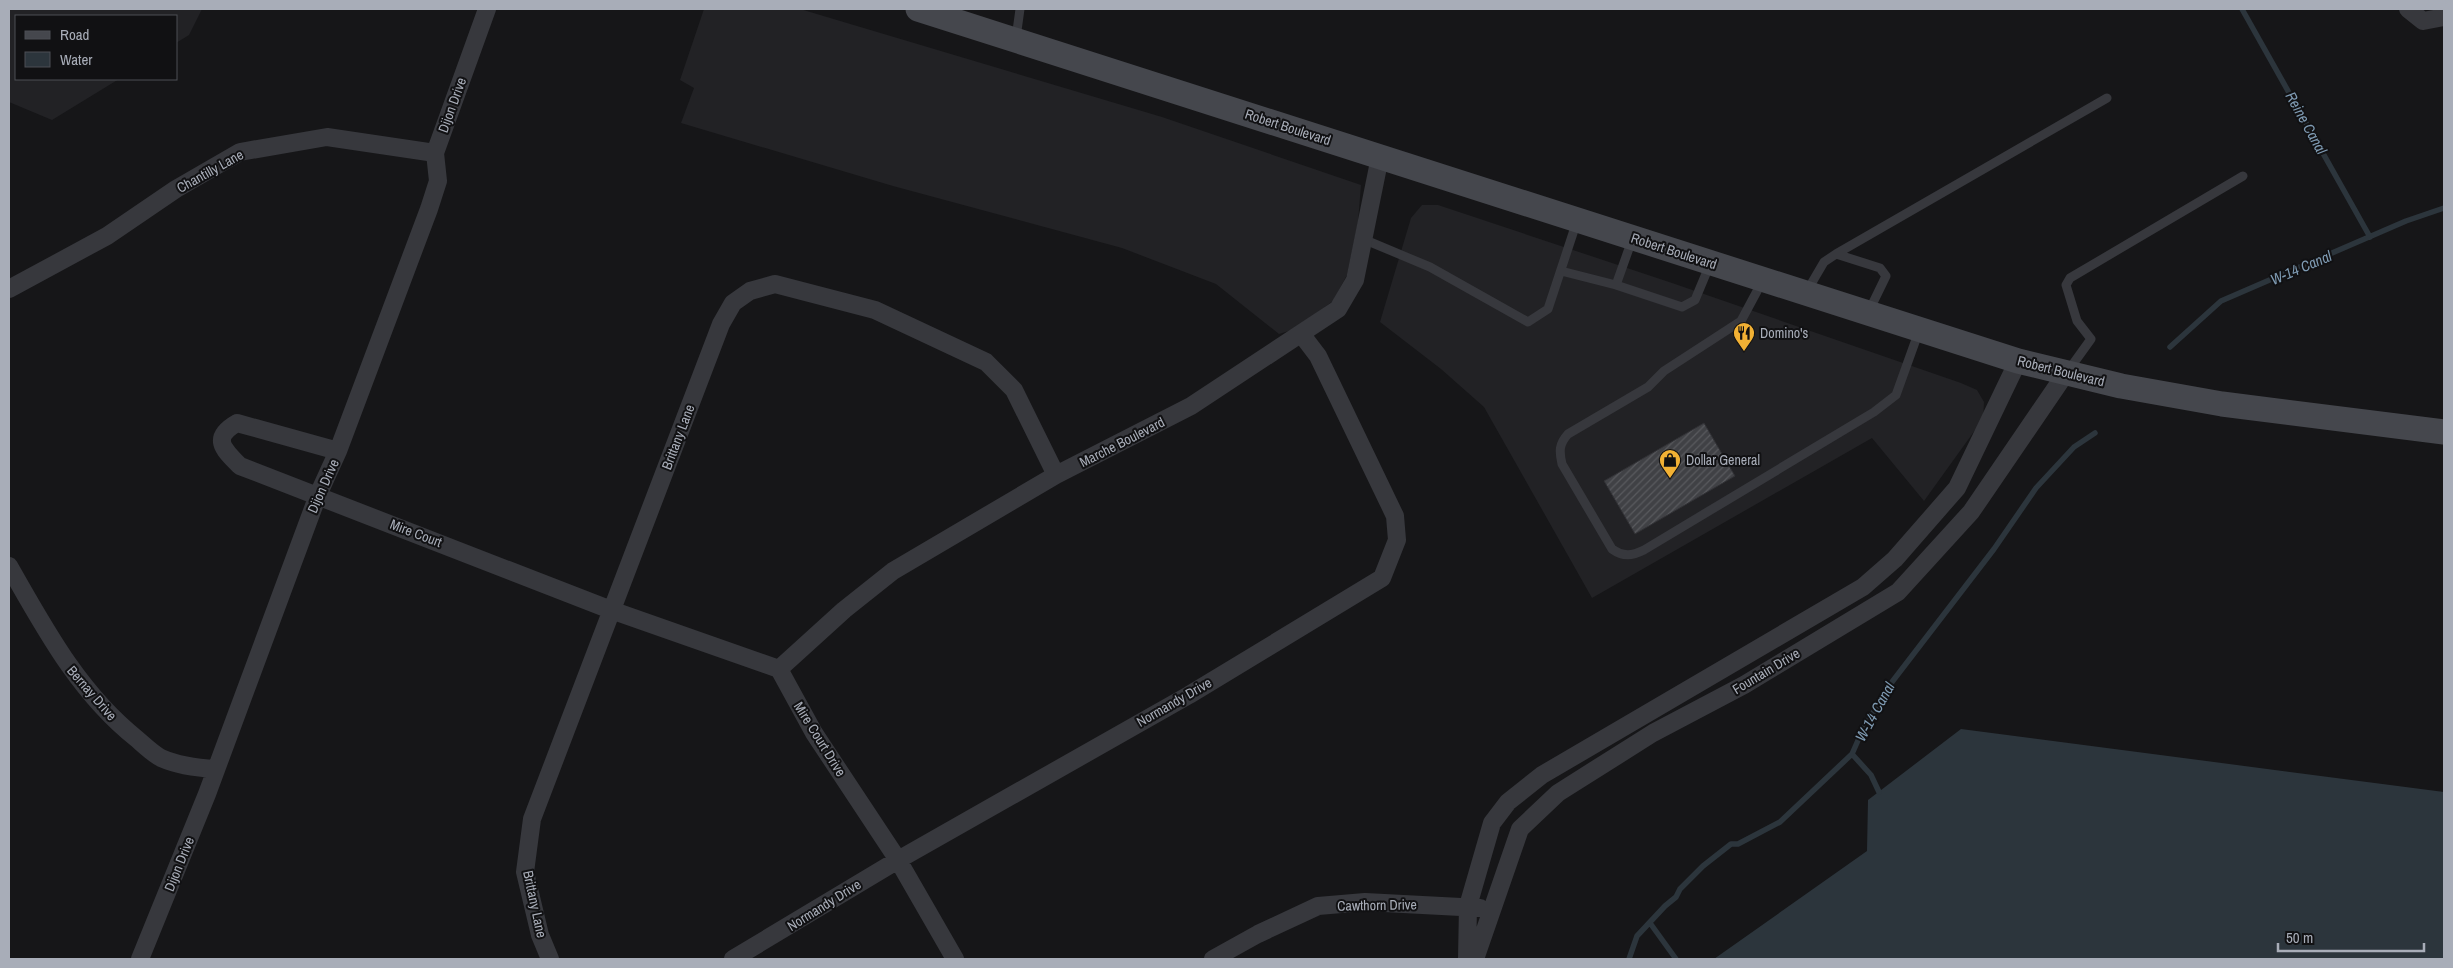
<svg xmlns="http://www.w3.org/2000/svg" width="2453" height="968" viewBox="0 0 2453 968" font-family="'Archivo Narrow',sans-serif">
<style>
.built{fill:#222225}
.water{fill:#2c353c}
.lines{fill:none;stroke-linecap:round;stroke-linejoin:round}
.stream{stroke:#2c353c;stroke-width:5.5}
.building{fill:url(#building-hatch);stroke:#303034}
.lane{stroke:#37383d;stroke-width:9}
.street{stroke:#37383d;stroke-width:18}
.secondary{stroke:#45474d;stroke-width:25}
.labels{text-anchor:middle;stroke-width:4;stroke-linejoin:round;paint-order:stroke}
.street-label{font-size:14px;fill:#a8adb8;stroke:#111113}
.poi-label{font-size:14px;fill:#a8adb8;stroke:#111113;text-anchor:start}
.water-label{font-size:15px;font-style:italic;fill:#7f9bb3;stroke:#111113}
</style>
<defs>
<pattern id="building-hatch" width="6" height="6" patternUnits="userSpaceOnUse" patternTransform="scale(1.25)"><rect width="6" height="6" fill="#404145"/><path d="M-1 1l2-2M0 6l6-6M5 7l2-2" fill="none" stroke="#595a5e"/></pattern>
</defs>
<rect width="100%" height="100%" fill="#161618"/>
<path class="built" d="M9,9h193l-13,26 -13,8v-27h-160v63h103l-67,41 -43,-18z
M704,9h96l362,108 199,68 -3,37 -11,53 -14,26 -38,28 -16,5 -63,-50 -94,-36 -229,-62 -212,-63 13,-35 -14,-8z
M1422,205h16l237,79 286,99 16,7 7,12 -1,17 -59,82 -52,-63 -280,160 -108,-191 -43,-38 -61,-47 31,-104z"/>
<path class="water" d="M1961,729l483,63v167h-730l153,-108 1,-51z"/>
<g class="lines">
<path class="stream" d="M2242,9l128,228
M2170,347l51,-46 185,-80 38,-13
M1852,754l19,21 8,17
M1650,923l26,36
M1629,959l8,-23 28,-30 11,-9 4,-8 23,-23 28,-22h7l42,-22 72,-68 11,-25 29,-47 102,-133 42,-61 38,-41 21,-14"/>
</g>
<path class="building" d="M1704,423l31,53 -100,58 -31,-53z"/>
<g class="lines">
<path class="lane" d="M1016,38l4,-29
M1363,239l67,28 98,55 20,-13 29,-88
M1836,254l44,14 6,8 -17,35
M1561,271l55,14 66,22 13,-7 15,-36
M1763,280l-22,41 -77,50 -16,16 -80,47c-9,10 -9,17 -6,30l50,85c11,8 20,7 32,1l230,-138 22,-17 23,-64
M1616,285l16,-45
M1807,291l17,-29 12,-8 271,-156
M2068,371l23,-32 -14,-18 -11,-36 4,-7 173,-102"/>
<path class="street" d="M2408,9l15,12 21,-4
M9,289l98,-53 69,-47 64,-37 87,-15 108,16
M338,451l-101,-28c-26,15 -14,26 3,43l371,144 168,59 35,64 84,127 57,99
M9,566c36,63 70,127 128,173 7,6 15,14 24,19 18,8 36,10 55,11
M779,669l65,-59 49,-39 163,-96 135,-69 147,-97 17,-29 25,-123
M140,959l67,-165 111,-299 20,-44 91,-242 9,-28 -3,-28 52,-144
M550,959l-10,-24 -15,-63 7,-53 189,-495 12,-21 17,-12 25,-7 100,26 111,52 28,28 42,85
M733,959l165,-99 291,-165 193,-117 15,-38 -2,-24 -77,-160 -16,-21
M1213,959l45,-25 60,-28 47,-4 115,6
M1467,959l1,-53 24,-83 16,-21 34,-27 321,-188 32,-28 62,-71 61,-127
M1475,959l45,-130 38,-36 95,-60 91,-48 154,-93 73,-80 95,-139"/>
<path class="secondary" d="M918,9l1100,352 103,25 101,18 222,28"/>
</g>
<defs>
<g id="restaurant-pin" transform="scale(1.125)"><path d="M0 17L-7.5 6A9.5 9.5 0 1 1 7.5 6Z" fill="#f2b134" stroke="#111113"/><path d="M-5-6h1v4h1v-4h1v4h1v-4h1v5L-1.5 .5V6h-2V.5L-5-1ZM5-6V6H3V1.5H1.5Q1.5-4 5-6Z" fill="#111"/></g>
<g id="shop-pin" transform="scale(1.125)"><path d="M0 17L-7.5 6A9.5 9.5 0 1 1 7.5 6Z" fill="#f2b134" stroke="#111113"/><path d="M-5-2.5h2.3a2.7 3.5 0 0 1 5.4 0H5L5.5 6h-11ZM-1.5-2.5h3a1.5 2.3 0 0 0-3 0Z" fill="#111"/></g>
</defs>
<g fill-rule="evenodd">
<use href="#restaurant-pin" x="1744" y="333"/>
<use href="#shop-pin" x="1670" y="460"/>
</g>
<g class="labels">
<g class="street-label">
<text transform="translate(452 105) rotate(-70)" y="5">Dijon Drive</text>
<text transform="translate(1288 127) rotate(18)" y="5">Robert Boulevard</text>
<text transform="translate(210 171) rotate(-29)" y="5">Chantilly Lane</text>
<text transform="translate(1674 251) rotate(18)" y="5">Robert Boulevard</text>
<text transform="translate(2061 371) rotate(14)" y="5">Robert Boulevard</text>
<text transform="translate(678 437) rotate(-69)" y="5">Brittany Lane</text>
<text transform="translate(1122 442) rotate(-27)" y="5">Marche Boulevard</text>
<text transform="translate(323 486) rotate(-66)" y="5">Dijon Drive</text>
<text transform="translate(416 533) rotate(21)" y="5">Mire Court</text>
<text transform="translate(1766 671) rotate(-31)" y="5">Fountain Drive</text>
<text transform="translate(92 693) rotate(49)" y="5">Bernay Drive</text>
<text transform="translate(1174 702) rotate(-30)" y="5">Normandy Drive</text>
<text transform="translate(820 739) rotate(58)" y="5">Mire Court Drive</text>
<text transform="translate(179 864) rotate(-68)" y="5">Dijon Drive</text>
<text transform="translate(535 904) rotate(78)" y="5">Brittany Lane</text>
<text transform="translate(824 905) rotate(-32)" y="5">Normandy Drive</text>
<text transform="translate(1377 905) rotate(-1)" y="5">Cawthorn Drive</text>
</g>
<g class="poi-label">
<text x="1760" y="338">Domino's</text>
<text x="1686" y="465">Dollar General</text>
</g>
<g class="water-label">
<text transform="translate(2306 123) rotate(61)" y="5">Reine Canal</text>
<text transform="translate(2301 268) rotate(-23)" y="5">W-14 Canal</text>
<text transform="translate(1875 712) rotate(-61)" y="5">W-14 Canal</text>
</g>
</g>
<rect width="2453" height="968" fill="none" stroke="#a8adb8" stroke-width="20"/>
<rect x="15" y="15" width="162" height="65" fill="#111113" stroke="#4d4f55"/>
<rect x="25" y="31" width="25" height="8" fill="#45474d" stroke="#4d4f55"/>
<text x="60" y="40" font-size="15" fill="#a8adb8">Road</text>
<rect x="25" y="52" width="25" height="15" fill="#2c353c" stroke="#4d4f55"/>
<text x="60" y="65" font-size="15" fill="#a8adb8">Water</text>
<path d="M2278 943v8h146v-8" fill="none" stroke="#a8adb8" stroke-width="2.5"/>
<text x="2286" y="943" font-size="15" fill="#a8adb8" stroke="#111113" stroke-width="4" paint-order="stroke">50 m</text>
</svg>
